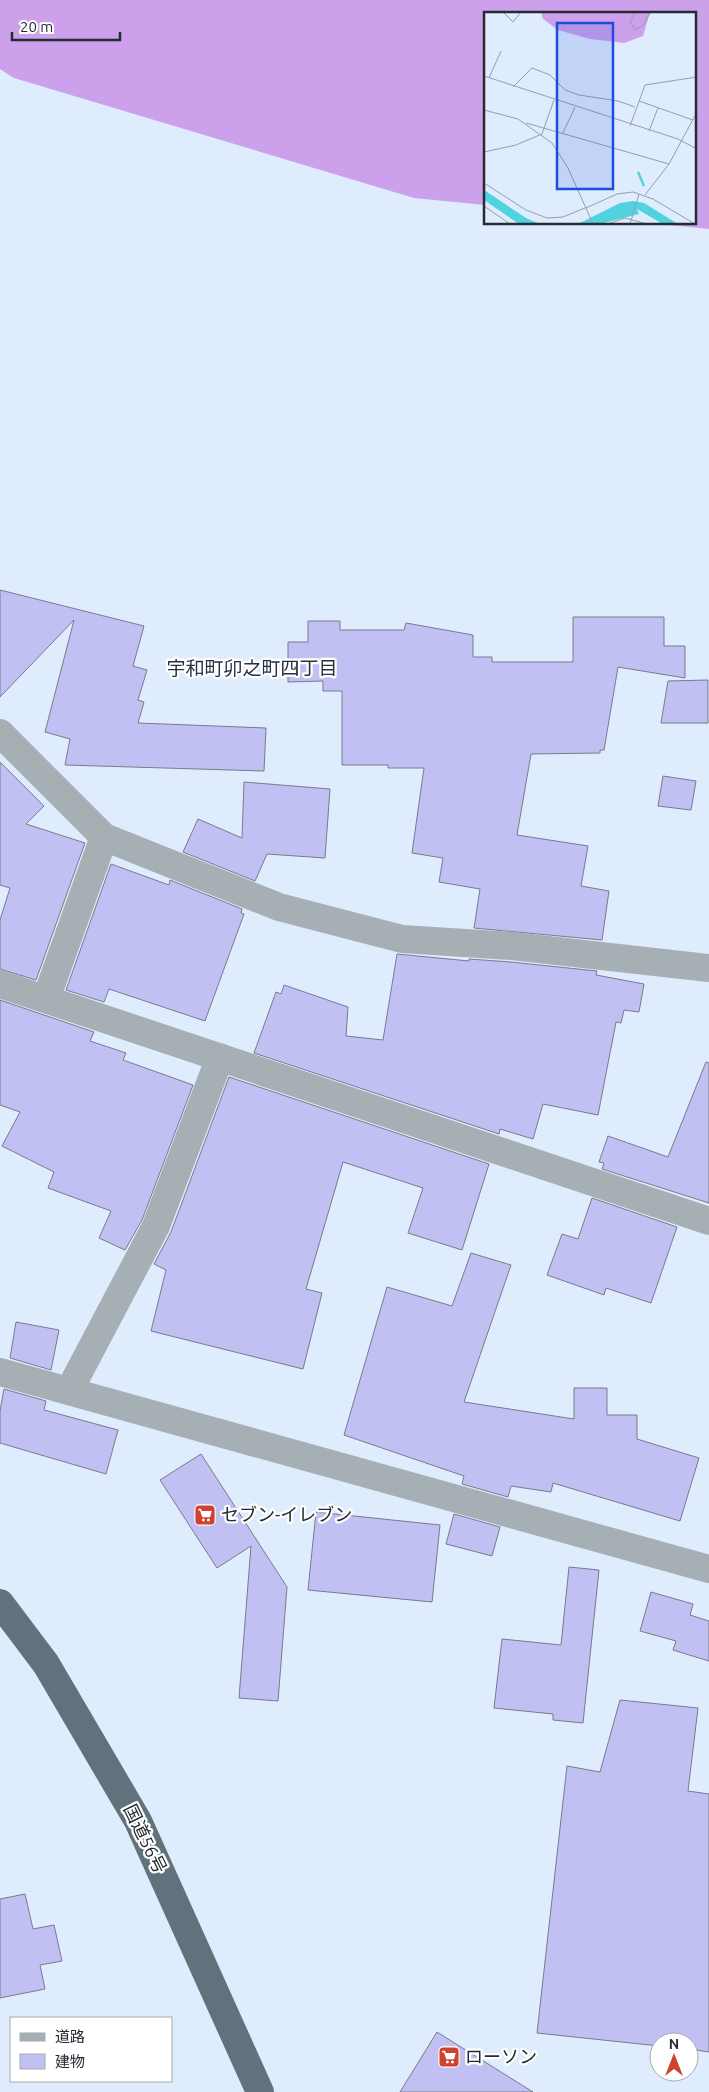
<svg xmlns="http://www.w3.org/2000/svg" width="709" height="2092" viewBox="0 0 709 2092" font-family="Ubuntu,'Noto Sans JP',sans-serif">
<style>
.forest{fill:#cca0eb}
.building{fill:#c0c1f2;stroke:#797a8d}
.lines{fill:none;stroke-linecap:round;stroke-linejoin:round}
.minor{stroke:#a5afb4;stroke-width:28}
.trunk{stroke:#60737d;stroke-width:28}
.labels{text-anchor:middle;stroke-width:4.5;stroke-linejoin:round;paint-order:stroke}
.poi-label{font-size:18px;fill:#262b32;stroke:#fff;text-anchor:start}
.street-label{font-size:18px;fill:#262b32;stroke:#fff}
.neighbourhood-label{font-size:19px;fill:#27313f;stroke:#fff}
.inset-river{fill:none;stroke:#50d3de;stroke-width:2.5}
.inset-road{fill:none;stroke:#949fac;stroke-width:1}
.view{fill:#1d4ed8;fill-opacity:0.15;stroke:#1d4ed8;stroke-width:2.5}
.inset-edge{fill:none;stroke:#262b32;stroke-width:2.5}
</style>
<rect width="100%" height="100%" fill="#deecfe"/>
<path class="forest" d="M0,0h709v229l-50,-5h36v-210h-210v191l-71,-7 -400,-120 -14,-9z"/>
<path class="building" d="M0,590l144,36 -11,40 14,4 -9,30 6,2 -6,21 128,5 -2,43 -199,-6 5,-26 -25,-7 29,-112 -74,77z
M573,617h91v29h21v32l-67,-11 -14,83h-4v3l-69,1 -14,81 71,11 -7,40 28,5 -7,49 -128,-12 6,-39 -41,-7 4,-24 -31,-5 12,-85h-36v-3h-46v-74h-19v-10l-35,1v-40h20v-21h32v9h64l2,-7 67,12v22h19v5h81z
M708,680v43h-47l7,-42z
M0,762l44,44 -18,18 59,19 -49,137 -36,-11v-49l10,-32 -10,-3z
M663,776l33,5 -5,29 -33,-4z
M244,782l86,7 -5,69 -58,-4 -12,27 -72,-29 15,-33 44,19z
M111,864l58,21 1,-5 72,29 -1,4 3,1 -39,107 -96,-32 -5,13 -38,-12z
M397,954l72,7v-2l42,3 86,9 -1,4 48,9 -5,28 -15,-2 -3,13 -5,-1 -18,93 -55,-11 -10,35 -33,-10 -1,5 -245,-81 22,-61 5,2 3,-9 64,22 -2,29 37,4z
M0,1000l94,32 -4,9 36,12 -3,7 70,25 -51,135 -17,30 -26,-12 12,-27 -63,-23 6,-16 -52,-26 18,-34 -20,-7z
M706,1062l3,1v140l-107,-34 2,-6 -5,-1 9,-26 60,21z
M229,1077l260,87 -27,86 -54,-17 15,-45 -80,-26 -37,127 16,4 -19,76 -152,-38 15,-61 -12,-6 17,-32z
M592,1198l85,29 -26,76 -45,-15 -2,7 -57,-20 15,-41 16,5z
M471,1253l40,12 -47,137 110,17v-31h33v27h30v24l62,19 -19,63 -127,-38 -2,9 -40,-6 -3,11 -46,-13 2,-8 -120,-41 43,-148 65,19z
M16,1322l43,8 -8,40 -41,-12z
M4,1389l42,12 -2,9 74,20 -12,44 -106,-31v-32z
M201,1454l86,133 -9,114 -39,-3 12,-152 -34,22 -57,-88z
M316,1512l124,13 -8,77 -124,-12z
M454,1514l46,13 -8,29 -46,-12z
M569,1567l30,3 -16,153 -30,-3v-6l-59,-6 8,-69 59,6z
M651,1592l42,12 -3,11 19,6v40l-36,-11 3,-9 -36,-10z
M620,1700l78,8 -10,83 21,3v258l-20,-3v-7h-30v4l-122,-13 30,-267 33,6z
M25,1894l8,35 21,-4 8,36 -22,4 5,24 -45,9v-99z
M437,2032l96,60h-133z"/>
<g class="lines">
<path class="minor" d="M0,733l104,104 175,70 123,32 110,7 197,22
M0,984l709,237
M46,999l58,-162
M0,1372l709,197
M70,1389l86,-163 64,-169"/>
<path class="trunk" d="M0,1603l46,61 92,157 122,271"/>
</g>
<defs>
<g id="supermarket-square" transform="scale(1.125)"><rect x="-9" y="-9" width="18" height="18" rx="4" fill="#ce422e" stroke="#fff"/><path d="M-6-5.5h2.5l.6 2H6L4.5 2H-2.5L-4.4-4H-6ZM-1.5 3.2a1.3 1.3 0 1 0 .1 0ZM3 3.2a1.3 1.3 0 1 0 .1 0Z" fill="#fff"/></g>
</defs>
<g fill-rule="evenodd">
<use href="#supermarket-square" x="205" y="1515"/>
<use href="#supermarket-square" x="449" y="2057"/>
</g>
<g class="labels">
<g class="poi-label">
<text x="221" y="1521">セブン-イレブン</text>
<text x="465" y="2063">ローソン</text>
</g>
<g class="street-label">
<text transform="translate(145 1839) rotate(64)" y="6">国道56号</text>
</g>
<g class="neighbourhood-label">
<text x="252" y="675">宇和町卯之町四丁目</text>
</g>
</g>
<g transform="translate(484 12)">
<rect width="212" height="212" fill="#deecfe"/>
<path d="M57,0h109l-7,24 -19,7 -34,-4 -32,-9 -15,-11z" fill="#cca0eb"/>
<path d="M0,178l42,28 14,6h-21l-35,-24zM149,189l11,2 34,21 -17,-1 -24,-14 2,5 -39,10h-22l42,-21z" fill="#50d3de"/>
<path class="inset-river" d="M154,160l6,14"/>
<path class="inset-road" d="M19,0l10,10 8,-10M151,0l-5,9 5,9 7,-4 9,-14M0,64l194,63 19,10M5,66l12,-27M29,75l19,-19 18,7 15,15 14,5 39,6 17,6M155,89l54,19M0,98l34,9 34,24 16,25 25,56M42,111l143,41M146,114l15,-41 52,-8M165,119l9,-23M79,121l12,-26M0,140l32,-7 26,-11 12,-34M0,171l42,27 21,8 16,-1 22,-9M161,183l24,-31 28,-52M0,194l26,18M102,196l31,-14 16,-2 20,7 42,25M123,212l18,-6 22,6M146,212l9,-30"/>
<path class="view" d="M73,11h56v166h-56z"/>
<rect width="212" height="212" class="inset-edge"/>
</g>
<rect x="10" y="2017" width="162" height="65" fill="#ffffff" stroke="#a8aaad"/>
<rect x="20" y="2033" width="25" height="8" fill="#a5afb4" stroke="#a8aaad"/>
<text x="55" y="2042" font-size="15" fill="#262b32">道路</text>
<rect x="20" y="2054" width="25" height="15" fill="#c0c1f2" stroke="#a8aaad"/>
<text x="55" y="2067" font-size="15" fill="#262b32">建物</text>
<g transform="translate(674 2057)"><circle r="24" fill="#ffffff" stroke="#a8aaad"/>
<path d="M0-4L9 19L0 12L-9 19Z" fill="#ce422e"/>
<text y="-8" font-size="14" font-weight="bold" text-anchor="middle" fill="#262b32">N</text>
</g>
<path d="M12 32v8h108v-8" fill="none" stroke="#262b32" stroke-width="2.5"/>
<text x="20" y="32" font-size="15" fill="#262b32" stroke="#ffffff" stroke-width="4" paint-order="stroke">20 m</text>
</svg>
